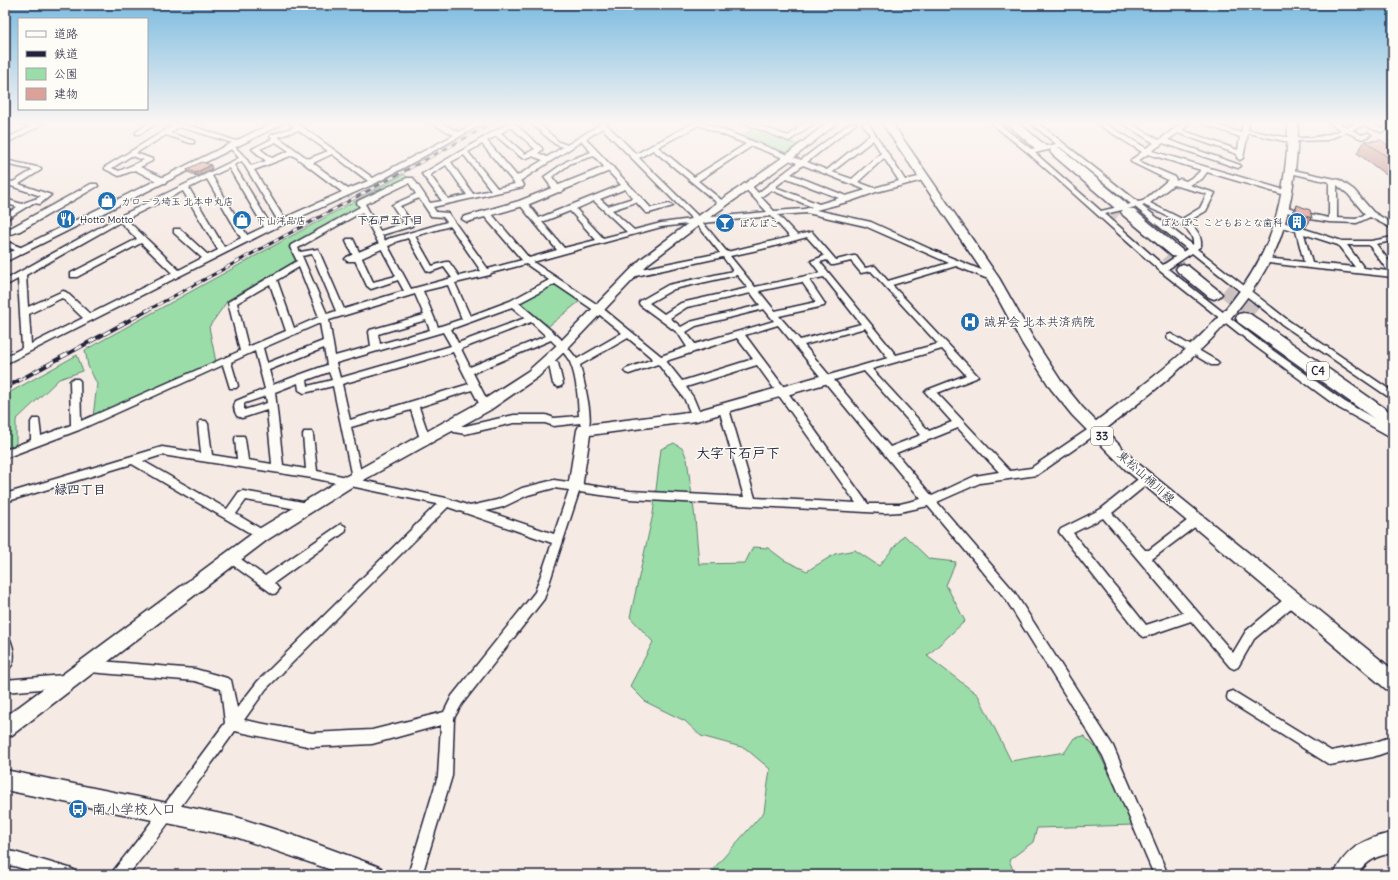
<svg xmlns="http://www.w3.org/2000/svg" width="1398" height="880" viewBox="0 0 1398 880" font-family="Delius,'Klee One',sans-serif">
<style>
.built{fill:#eed4ce}
.green{fill:#9bdda8;stroke:#5e8072}
.lines{fill:none;stroke-linecap:round;stroke-linejoin:round}
.highway-tunnel-far1{stroke:#ccc2c2;stroke-width:14;stroke-dasharray:14 6;stroke-linecap:butt}
.highway-tunnel{stroke:#ccc2c2;stroke-width:18;stroke-dasharray:18 9;stroke-linecap:butt}
.street-casing{stroke:#22223b;stroke-width:3}
.secondary-casing{stroke:#22223b;stroke-width:3}
.primary-casing{stroke:#22223b;stroke-width:3}
.highway-casing{stroke:#22223b;stroke-width:3}
.street{fill:#fdfcf7;fill-rule:evenodd}
.secondary{fill:#fdfcf7;fill-rule:evenodd}
.primary{fill:#fdfcf7;fill-rule:evenodd}
.highway{fill:#fdfcf7;fill-rule:evenodd}
.rail-far1-casing{stroke:#22223b;stroke-width:3}
.rail-casing{stroke:#22223b;stroke-width:4}
.rail-far1{stroke:#fdfcf7;stroke-width:2;stroke-dasharray:5.5;stroke-linecap:butt}
.rail{stroke:#fdfcf7;stroke-width:2.5;stroke-dasharray:8;stroke-linecap:butt}
.wall{fill:#bd8b84;stroke:#22223b}
.shaded-wall{fill:#9a716b;stroke:#22223b}
.building{fill:#dca299;stroke:#22223b}
.labels{text-anchor:middle;stroke-width:3;stroke-linejoin:round;paint-order:stroke}
.far-poi-label{font-size:10px;fill:#22223b;stroke:#fdfcf7;text-anchor:start}
.far-neighbourhood-label{font-size:11px;font-weight:bold;fill:#22223b;stroke:#fdfcf7}
.shield{fill:#fdfcf7;stroke:#646373;stroke-width:1}
.shield-label{font-size:11px;font-weight:bold;fill:#22223b}
.poi-label{font-size:12px;fill:#22223b;stroke:#fdfcf7;text-anchor:start}
.street-label{font-size:12px;fill:#22223b;stroke:#fdfcf7}
.neighbourhood-label{font-size:13px;font-weight:bold;fill:#22223b;stroke:#fdfcf7}
.quarter-label{font-size:14px;font-weight:bold;fill:#22223b;stroke:#fdfcf7}
.near-poi-label{font-size:14px;fill:#22223b;stroke:#fdfcf7;text-anchor:start}
</style>
<rect width="100%" height="100%" fill="#f6eae4"/>
<filter id="ink" filterUnits="userSpaceOnUse"><feTurbulence type="fractalNoise" baseFrequency=".025" numOctaves="2"/><feDisplacementMap in="SourceGraphic" scale="8" xChannelSelector="R" yChannelSelector="G"/><feConvolveMatrix kernelMatrix="1 2 1 2 8 2 1 2 1" color-interpolation-filters="sRGB"/></filter>
<g filter="url(#ink)">
<path class="built" d="M440,123h37l-17,9z"/>
<path class="green" d="M755,128l45,18 -12,8 -46,-18z
M404,174l6,6 -51,25 2,5 -70,38 6,12 -69,40 -19,27 7,35 -123,55 4,-33 -9,-18 -3,-16z
M554,284l26,17 -35,28 -26,-24v-3z
M77,355l6,16 -24,8 -43,41v27l-11,4v-56z
M674,443l9,6 4,10 8,59 4,46 46,-1 8,-16 15,1 16,12 23,11 28,-17 20,-4 24,16 25,-31 25,24 27,3 -10,23 19,36 -38,35 51,39 33,66 54,-9 9,-14 10,-2 13,13 37,76 -97,3 -4,14 -24,18 6,15h-307l56,-63 6,-43 -25,-21 -44,-12 -16,-15 -39,-19 -16,-16 23,-44 -23,-25 23,-103 8,-65z"/>
<g class="lines">
<path class="highway-tunnel-far1" d="M1110,207l9,8
M1167,255l16,14
M1224,290l25,20"/>
<path class="highway-tunnel" d="M1248,309l6,5"/>
<g class="street-casing">
<path id="street" d="M18,123h27l-40,21v-5l25,-12z
M149,123h8l-17,11h-4v-2z
M164,123h15l19,5 44,15 -3,2 -45,-14 -15,-4 -9,6 24,8v2h-4l-24,-8 -30,18 16,6v2l-12,6 26,12v4h-6l-25,-13 -16,6 -14,-7v-2l67,-41zM131,156l13,4 -25,11 -7,-3z
M290,123h7l4,3 72,52 81,-43 -23,-12h9l19,9 17,-9h8l-108,60 -105,47 -266,134v-7l17,-9 -4,-69 -13,7v-6l113,-63 121,-59 -9,-10v-2h4l11,11 6,9 15,-5 -14,-12 20,-10 -2,-3 1,-1 23,-8zM298,130l30,21 -20,8 -30,-22zM276,142l13,9 -17,7 -12,-9zM332,154l36,27 -20,8 -35,-26zM293,155l49,37 -58,26 -30,-48zM242,161l36,60 -8,3 -36,-59zM229,168l35,59 -17,8 -35,-59zM207,179l34,59 -17,9 -35,-59zM183,191l35,59 -10,5 -28,-26h-6v4l28,25 -23,12 -53,-51zM120,222l17,17 -66,34v4h6l64,-34 31,30 -82,41 -24,-22 -3,-1 -35,16 -2,-32zM62,298l21,20 -52,26 -2,-30z
M508,123h8l-1,1 27,24v2l-4,3 9,4 16,-10 -8,-3 -24,-21h7l21,19 8,3 32,-20 -1,-2h7l31,31 57,-31h12l96,37 49,-37h7l-50,39 20,8 43,-35 -8,-12h6l37,57 22,-5v4l-51,13 -25,9 -35,9 55,12 59,27 66,27 1,2 -4,3 -37,-15 -64,19 84,89 2,2 -2,2 -39,15 73,78 21,-3 62,-42h6l2,3 -2,3 -62,43 -57,8 -43,19 76,88 100,156 55,129h-14l-51,-119 -98,-158 -77,-92 -28,6 -16,1 -254,-14 -51,-7 -35,107 -82,105 -8,14 -2,58 -30,99h-14l30,-99 3,-51 -69,19 -60,3 -77,-16c-35,48 -69,98 -107,144h-16l2,-5c39,-48 74,-98 111,-147l-4,-34 -26,-8 -106,-9 -4,-2 -2,-4 2,-4 4,-2 106,9 32,9 4,2 6,28 21,-27 179,-177 -125,-26 -150,-23 -19,6 84,48 12,-17 4,-1 65,12 4,1 1,3 -1,3 -4,1 -62,-11 -10,14 30,18 2,3 -2,3 -4,2 -130,-76 -127,38v-8l157,-47 39,6 -3,-29 2,-3h6l2,3 4,31 25,4 -2,-20 1,-3h8l1,3 3,21 24,4 -5,-54 -25,8 -5,-2c-3,-5 -4,-11 -1,-15l29,-12 -10,-38 -24,11 7,24 -2,2h-6l-7,-23 -144,65 -74,28v-8l26,-10v-18l2,-3h6l2,17 30,-11 -1,-44 2,-2h6l2,2 1,40 159,-70 -12,-49 69,-41 -7,-14 1,-2 69,-38 -3,-4 1,-2 49,-23h6l17,25 12,-2 -20,-27 2,-1zM699,125l47,19 -52,33 -36,-30zM511,127l24,22 -10,5 -24,-21zM602,128l90,91 -31,4 -27,7 -22,-20 24,-8 10,11h3l24,-7 -4,-2 -18,4 -65,-69zM496,136l26,22h4l6,-2 11,4 -26,16 -30,-35zM873,140l8,13 -29,26 -20,-7zM582,141l9,11 -24,9 -23,16 11,15h6l1,-2 -10,-13 19,-14 23,-7 27,29 -82,33 -13,-17h-6v4l37,45 -28,8 -39,-46h-6v4l38,44 -34,9 -40,-56 -12,-1 -3,-5 90,-20 1,-2 -4,-4zM482,144l33,40 -18,4 -29,-36zM752,146l45,17 -39,30 -8,-9h-6l-1,2 24,26 -67,6 -61,-60 14,-8 68,56h3v-4l-26,-21zM464,155l27,35 -18,4 -22,-32zM884,158l15,23 -25,7 -16,-6zM446,165l21,30 -19,4 -18,-24zM803,165l63,25 -20,6 -55,-22zM787,178l52,20 -20,6 -44,-17zM409,183l7,11 -24,11 12,18 -24,8 -15,-27zM625,189l8,9 -25,8 -8,-7zM771,190l41,17 -8,2 -30,2 -13,-14zM419,198l12,18 12,1 4,5 -59,17 -1,2 4,2 17,-5 19,33 3,1 14,-5 8,11 -41,11 -29,-54 30,-9 1,-2 -13,-18zM594,201l33,31 -24,6 -27,-29zM570,211l26,29 -32,8 -22,-26zM362,212l34,64 -23,6 -19,-41 -1,-2h-6l-1,2 21,45 4,3 27,-9 6,11 -60,18 -26,-60 -18,3 -2,-4zM807,213l58,13 84,37 -61,18 -13,-15 -10,2 -9,-12h-3l-17,4 -24,-28 -15,3 -19,-20zM771,216l19,21 -63,15 -24,-29zM696,223l24,30 -89,18 -4,3 4,3 92,-20 10,14 -65,14 -28,16 -1,2 1,2 38,28 9,14 -26,9 -60,-49 -68,-45 128,-35zM450,226l31,45 -22,5 -10,-14h-3l-14,4 -17,-30zM807,237l17,19 -13,5 9,12 -65,14 -25,-31 41,-9zM312,254l24,57 -9,3 -25,-58zM827,260l4,5h3l17,-4 10,12 10,-2 67,73 -42,11 -76,-93zM526,264l23,16 -39,21 -40,15 -15,-33 35,-8 1,-2zM299,267l20,50 -25,11 -17,-48zM737,275l11,13 -67,15 -17,11 -15,-11 25,-14zM824,277l37,47 -61,16 -21,-24 45,-10 1,-2 -16,-24zM802,282l14,20 -41,9 -16,-20zM270,284l16,47 -38,16 -11,-44zM555,284l40,27 27,22 -45,26 -17,-21 -41,-35zM448,285l14,34 -24,8 -15,-36zM751,293l9,12 -70,17 -9,5 -11,-9 17,-11zM415,294l9,21 -54,15 -1,2 2,14 -36,10 -6,-36zM512,307l13,11 -67,25 -7,-14zM764,309l10,12 -79,23 -9,-12 10,-6zM426,320l4,10 -50,14 -2,-10zM531,322l15,14 -76,31 -9,-18zM320,323l3,18 -56,22 -4,-15zM778,325l143,174 -21,5h-32l-82,-114 -41,-55zM865,328l23,30 -59,17 -25,-30zM443,332l8,14 -111,32 -4,-15zM628,338l25,21 -27,10 -2,2 2,2 3,1 29,-10 26,34 9,21h6l2,-3 -8,-19 -7,-10 71,-22 99,138 -101,-5 -26,-89 -5,-4 -5,4 25,88 -114,-6 -76,-11 -32,8 -25,12 -27,6 -24,-8 -85,-18 1,-3 -11,-50 60,-17 10,32h8l1,-3 -11,-32 53,-17 10,19h6l2,-3 -17,-33 78,-33c7,7 15,14 19,22 7,16 8,37 9,54l-25,2 -8,-3h-32l-49,11h-5l-9,-6 -3,1 -2,3 8,8 11,2 49,-11h31l9,3 26,-3 2,6h6c6,-11 -5,-51 -8,-64zM737,338l16,21 -71,22 -16,-20zM324,348l3,17 -28,10 -26,10 -4,-15zM942,349l24,26 -39,15 -2,2 2,2 25,28 -23,9 -57,-62zM453,352l16,32 -119,36 -8,-36zM864,371l57,64 -31,12 -56,-67zM329,372l3,8 -24,6 -1,-6zM298,383l1,7 5,3 29,-7 19,92 -35,-7 -4,-36 -1,-3h-8l-1,3 3,34 -23,-4 -8,-73zM266,396l1,7 -23,7v-6l1,-1zM958,428l41,44 -24,4 -43,20 -36,-43zM554,488l15,2 -15,44 -68,-23 17,-4 25,-12zM448,507l104,36 -17,49 -83,104 -8,16 -72,18 -60,3 -68,-13 22,-31z
M743,123h10l35,13 11,-8 -11,-5h9l6,2 4,-2h7l-25,18z
M991,123h7l33,26 25,-5 -25,-21h7l100,79 5,-1 25,-21 -37,-18v-2l11,-8 -46,-29h8l42,25 8,-5 -32,-20h8l29,17 23,-17h8l-8,7 56,20 2,-13 -39,-14h10l30,10 2,-10h6l-1,7c34,7 60,14 93,0l-12,-7h9l9,4 10,-4h13l11,5 12,-4v4l-12,4 -17,-7 -12,5 10,5 6,-2 3,2 -9,4 -16,-7 -19,8 -31,1 -3,2 -45,-10 -5,25 -3,2 -3,-2v-4l-59,-21 -10,7 72,25 1,1 -3,2 -75,-25 -11,8 136,40 1,2 -4,2 -78,-23 -5,7 -13,6 26,8 -9,18 -19,11c9,6 15,13 14,24l-4,3 92,72 104,71v8l-110,-75 -91,-72 -24,16 93,73 84,60 48,27v9l-54,-30 -84,-62 -95,-75 -133,-119zM1060,147l71,57 -30,7 -66,-58zM1148,154l53,16 -5,5 -10,6 -6,-2 -4,2 -1,-4 -37,-16zM1173,185l34,9 -7,14 -18,11 -32,-16zM1144,205c15,8 52,20 49,40l-51,-39zM1135,207l52,42 -24,16 -58,-51z
M5,160l36,8v2l-22,14 32,11 -11,9 -7,-1 -28,17v-5l12,-8 -12,-4v-4l17,5c7,-4 13,-4 19,-8l-36,-12v-4l8,2 20,-12 -28,-6z
M1288,169l52,11 14,10 19,22 20,12v5l-23,-12 -13,6 -28,-1 -24,-4 -24,-8 -1,-2 4,-2 26,8 19,4v-36l-43,-10v-2zM1337,185l11,9 17,20 -9,5 -19,-1z
M91,184h6l1,2 -78,45 -15,5v-5z
M1277,222h6l59,19h29l22,-4v4l-17,3 17,22v11l-84,-9 -47,-6 -1,-2 4,-2 39,4 -8,-31 -19,-5zM1304,234l34,11 17,22 -43,-4zM1347,245h22l19,26 -24,-3z
M5,241l20,8 1,2 -4,2 -17,-7z
M1171,334l46,27 2,2 -2,2h-6l-43,-26 -1,-2 1,-2z
M549,357l9,6 5,21 -2,2 -3,1 -5,-3 -4,-19 -5,-5z
M1146,475l4,1 1,3 -1,3 -38,31 33,37h4l43,-33 4,-2 4,2 1,3 -1,3 -48,36 81,94 13,-22 43,-36 4,-1 4,1 2,4 -2,4 -43,36 -16,28 -4,2 -4,-2 -39,-46 -47,16 -4,-2 -81,-103 2,-3 40,-20 41,-33zM1103,518l80,95 -37,12 -73,-92z
M341,524l4,2 1,3 -1,3 -71,51 5,6 -2,4 -4,1 -46,-33 -2,-3 2,-3 4,-2 4,2 30,21z
M5,635l4,2c5,11 9,29 -4,34z
M64,675l4,2 2,4 -2,4 -4,2 -59,5v-12z
M1233,691l98,60 42,-8 20,-7v14l-20,7 -43,8 -102,-64 -1,-4 1,-4z
M5,851l9,1 55,16 5,2 2,5h-32l-30,-9 -9,-1z"/>
</g>
<g class="secondary-casing">
<path id="secondary" d="M272,123h12l-279,139v-7z
M827,123h10l-45,36 -90,64 -53,40 -83,87 -28,27 -48,33 -137,76 -86,54 -255,195 -7,2v-20l252,-187 86,-52 137,-76 48,-31 30,-27 83,-85 53,-40 92,-64z
M1288,123h10c0,38 -7,93 -23,128 -36,77 -109,130 -174,182l-5,1 -5,-1 -2,-4 2,-4c63,-48 139,-101 173,-175 17,-35 24,-88 24,-127z
M609,165l3,1 2,2 -2,2 -85,35 -60,17 -5,-3 1,-2 56,-16z
M391,238l5,3 -1,2 -40,18h-8l-2,-2 2,-2z
M827,374l5,2 2,3 -2,3 -136,39 -106,14 -8,53 -2,4 -5,2 -5,-2 -2,-4 9,-58 2,-4 117,-15z
M5,770l231,47 56,18 82,30 7,3 3,7h-38l-110,-38 -231,-47z
M1393,833v20c-18,3 -26,8 -36,22h-23c11,-26 32,-38 59,-42z"/>
</g>
<g class="primary-casing">
<path id="primary" d="M882,123h10l107,155 34,60 28,43 21,26 53,54 258,209v21l-7,-2 -261,-220 -53,-54 -21,-26 -29,-46 -35,-65z"/>
</g>
<g class="highway-casing">
<path id="highway" d="M1006,123h13l28,24 -2,3h-8z
M1056,147l4,1 66,55 2,3 -2,2 7,1 49,41 2,3 -2,3 -5,1 -5,-1 -49,-41 -2,-3 2,-2 -7,-1 -64,-55 -2,-3 2,-3z
M1183,264l5,2 31,25 3,3 -3,3 -5,2 -5,-2 -31,-25 -2,-3 2,-3z
M1244,313l6,1 143,100v16l-6,-2 -149,-106 -2,-4 2,-4z"/>
</g>
<use href="#street" class="street"/>
<use href="#secondary" class="secondary"/>
<use href="#primary" class="primary"/>
<use href="#highway" class="highway"/>
<g class="rail-far1-casing">
<path id="rail-far1" d="M148,310l345,-187"/>
</g>
<g class="rail-casing">
<path id="rail" d="M5,388l145,-79"/>
</g>
<use href="#rail-far1" class="rail-far1"/>
<use href="#rail" class="rail"/>
</g>
<path class="wall" d="M1365,141l26,7 2,-1v33l-36,-27z
M187,169h25l-15,7 -9,-4z
M1297,205l15,13 -7,10 -16,-6 2,-7z"/>
<path class="shaded-wall" d="M211,165l1,4 -15,7 -2,-3z"/>
<path class="building" d="M1381,140l10,8 2,-1v14l-28,-20z
M202,162l9,3 -16,8 -8,-4z
M1297,205l13,5 2,8 -17,-5z"/>
</g>
<linearGradient id="sky" x2="0" y2="1"><stop stop-color="#7bbbe0"/><stop offset="0.5" stop-color="#fbf6f3"/><stop offset="1" stop-color="#fbf6f3" stop-opacity="0"/></linearGradient>
<rect width="1398" height="246" fill="url(#sky)"/>
<defs>
<g id="shop-disc" transform="scale(1)"><circle r="9.5" fill="#1f6fb2" stroke="#fdfcf7"/><path d="M-5-2.5h2.3a2.7 3.5 0 0 1 5.4 0H5L5.5 6h-11ZM-1.5-2.5h3a1.5 2.3 0 0 0-3 0Z" fill="#fff"/></g>
<g id="restaurant-disc" transform="scale(1)"><circle r="9.5" fill="#1f6fb2" stroke="#fdfcf7"/><path d="M-5-6h1v4h1v-4h1v4h1v-4h1v5L-1.5 .5V6h-2V.5L-5-1ZM5-6V6H3V1.5H1.5Q1.5-4 5-6Z" fill="#fff"/></g>
<g id="building-disc" transform="scale(1)"><circle r="9.5" fill="#1f6fb2" stroke="#fdfcf7"/><path d="M-4-6H4V6H1V3H-1V6H-4ZM-2.5-4.3h1.7v1.8h-1.7ZM.8-4.3h1.7v1.8H.8ZM-2.5-1h1.7V.8h-1.7ZM.8-1h1.7V.8H.8Z" fill="#fff"/></g>
<g id="bar-disc" transform="scale(1)"><circle r="9.5" fill="#1f6fb2" stroke="#fdfcf7"/><path d="M-6-5H6L.8 .8V4.5H3.5V6h-7V4.5H-.8V.8Z" fill="#fff"/></g>
<g id="hospital-disc" transform="scale(1)"><circle r="9.5" fill="#1f6fb2" stroke="#fdfcf7"/><path d="M-5-5h3v3.5h4V-5h3V5h-3V1.5h-4V5h-3Z" fill="#fff"/></g>
<g id="bus-disc" transform="scale(1)"><circle r="9.5" fill="#1f6fb2" stroke="#fdfcf7"/><path d="M-5-6H5V4H4V6H2V4H-2V6H-4V4H-5ZM-3.5-4V0h7V-4ZM-3.5 1.2v1.5H-2V1.2ZM2 1.2v1.5H3.5V1.2Z" fill="#fff"/></g>
</defs>
<g fill-rule="evenodd">
<use href="#shop-disc" x="107" y="201"/>
<use href="#restaurant-disc" x="66" y="219"/>
<use href="#shop-disc" x="242" y="220"/>
<use href="#building-disc" x="1297" y="222"/>
<use href="#bar-disc" x="725" y="223"/>
<use href="#hospital-disc" x="970" y="322"/>
<use href="#bus-disc" x="78" y="809"/>
</g>
<g class="labels">
<g class="far-poi-label">
<text x="121" y="205">カローラ埼玉 北本中丸店</text>
<text x="80" y="223">Hotto Motto</text>
<text x="256" y="224">下山洋品店</text>
<text x="1283" y="226" text-anchor="end">ぽんぽこ こどもおとな歯科</text>
<text x="739" y="227">ぽんぽこ</text>
</g>
<g class="far-neighbourhood-label">
<text x="390" y="224">下石戸五丁目</text>
</g>
<g class="shield">
<rect x="1307" y="362" width="22" height="18" rx="3"/>
<rect x="1091" y="427" width="22" height="18" rx="3"/>
</g>
<g class="shield-label">
<text x="1318" y="375">C4</text>
<text x="1102" y="440">33</text>
</g>
<g class="poi-label">
<text x="984" y="326">誠昇会 北本共済病院</text>
</g>
<g class="street-label">
<text transform="translate(1146 477) rotate(42)" y="4">東松山桶川線</text>
</g>
<g class="neighbourhood-label">
<text x="80" y="494">緑四丁目</text>
</g>
<g class="quarter-label">
<text x="738" y="458">大字下石戸下</text>
</g>
<g class="near-poi-label">
<text x="92" y="814">南小学校入口</text>
</g>
</g>
<rect width="1398" height="880" fill="none" stroke="#fdfcf7" stroke-width="20"/>
<rect x="10" y="10" width="1378" height="860" fill="none" stroke="#22223b" stroke-width="1.5" filter="url(#ink)"/>
<rect x="18" y="18" width="130" height="92" fill="#fdfcf7" stroke="#a5a5ac"/>
<rect x="26" y="31" width="20" height="6" fill="#fdfcf7" stroke="#a5a5ac"/>
<text x="54" y="38" font-size="12" fill="#22223b">道路</text>
<rect x="26" y="51" width="20" height="6" fill="#22223b" stroke="#a5a5ac"/>
<text x="54" y="58" font-size="12" fill="#22223b">鉄道</text>
<rect x="26" y="68" width="20" height="12" fill="#9bdda8" stroke="#a5a5ac"/>
<text x="54" y="78" font-size="12" fill="#22223b">公園</text>
<rect x="26" y="88" width="20" height="12" fill="#dca299" stroke="#a5a5ac"/>
<text x="54" y="98" font-size="12" fill="#22223b">建物</text>
</svg>
